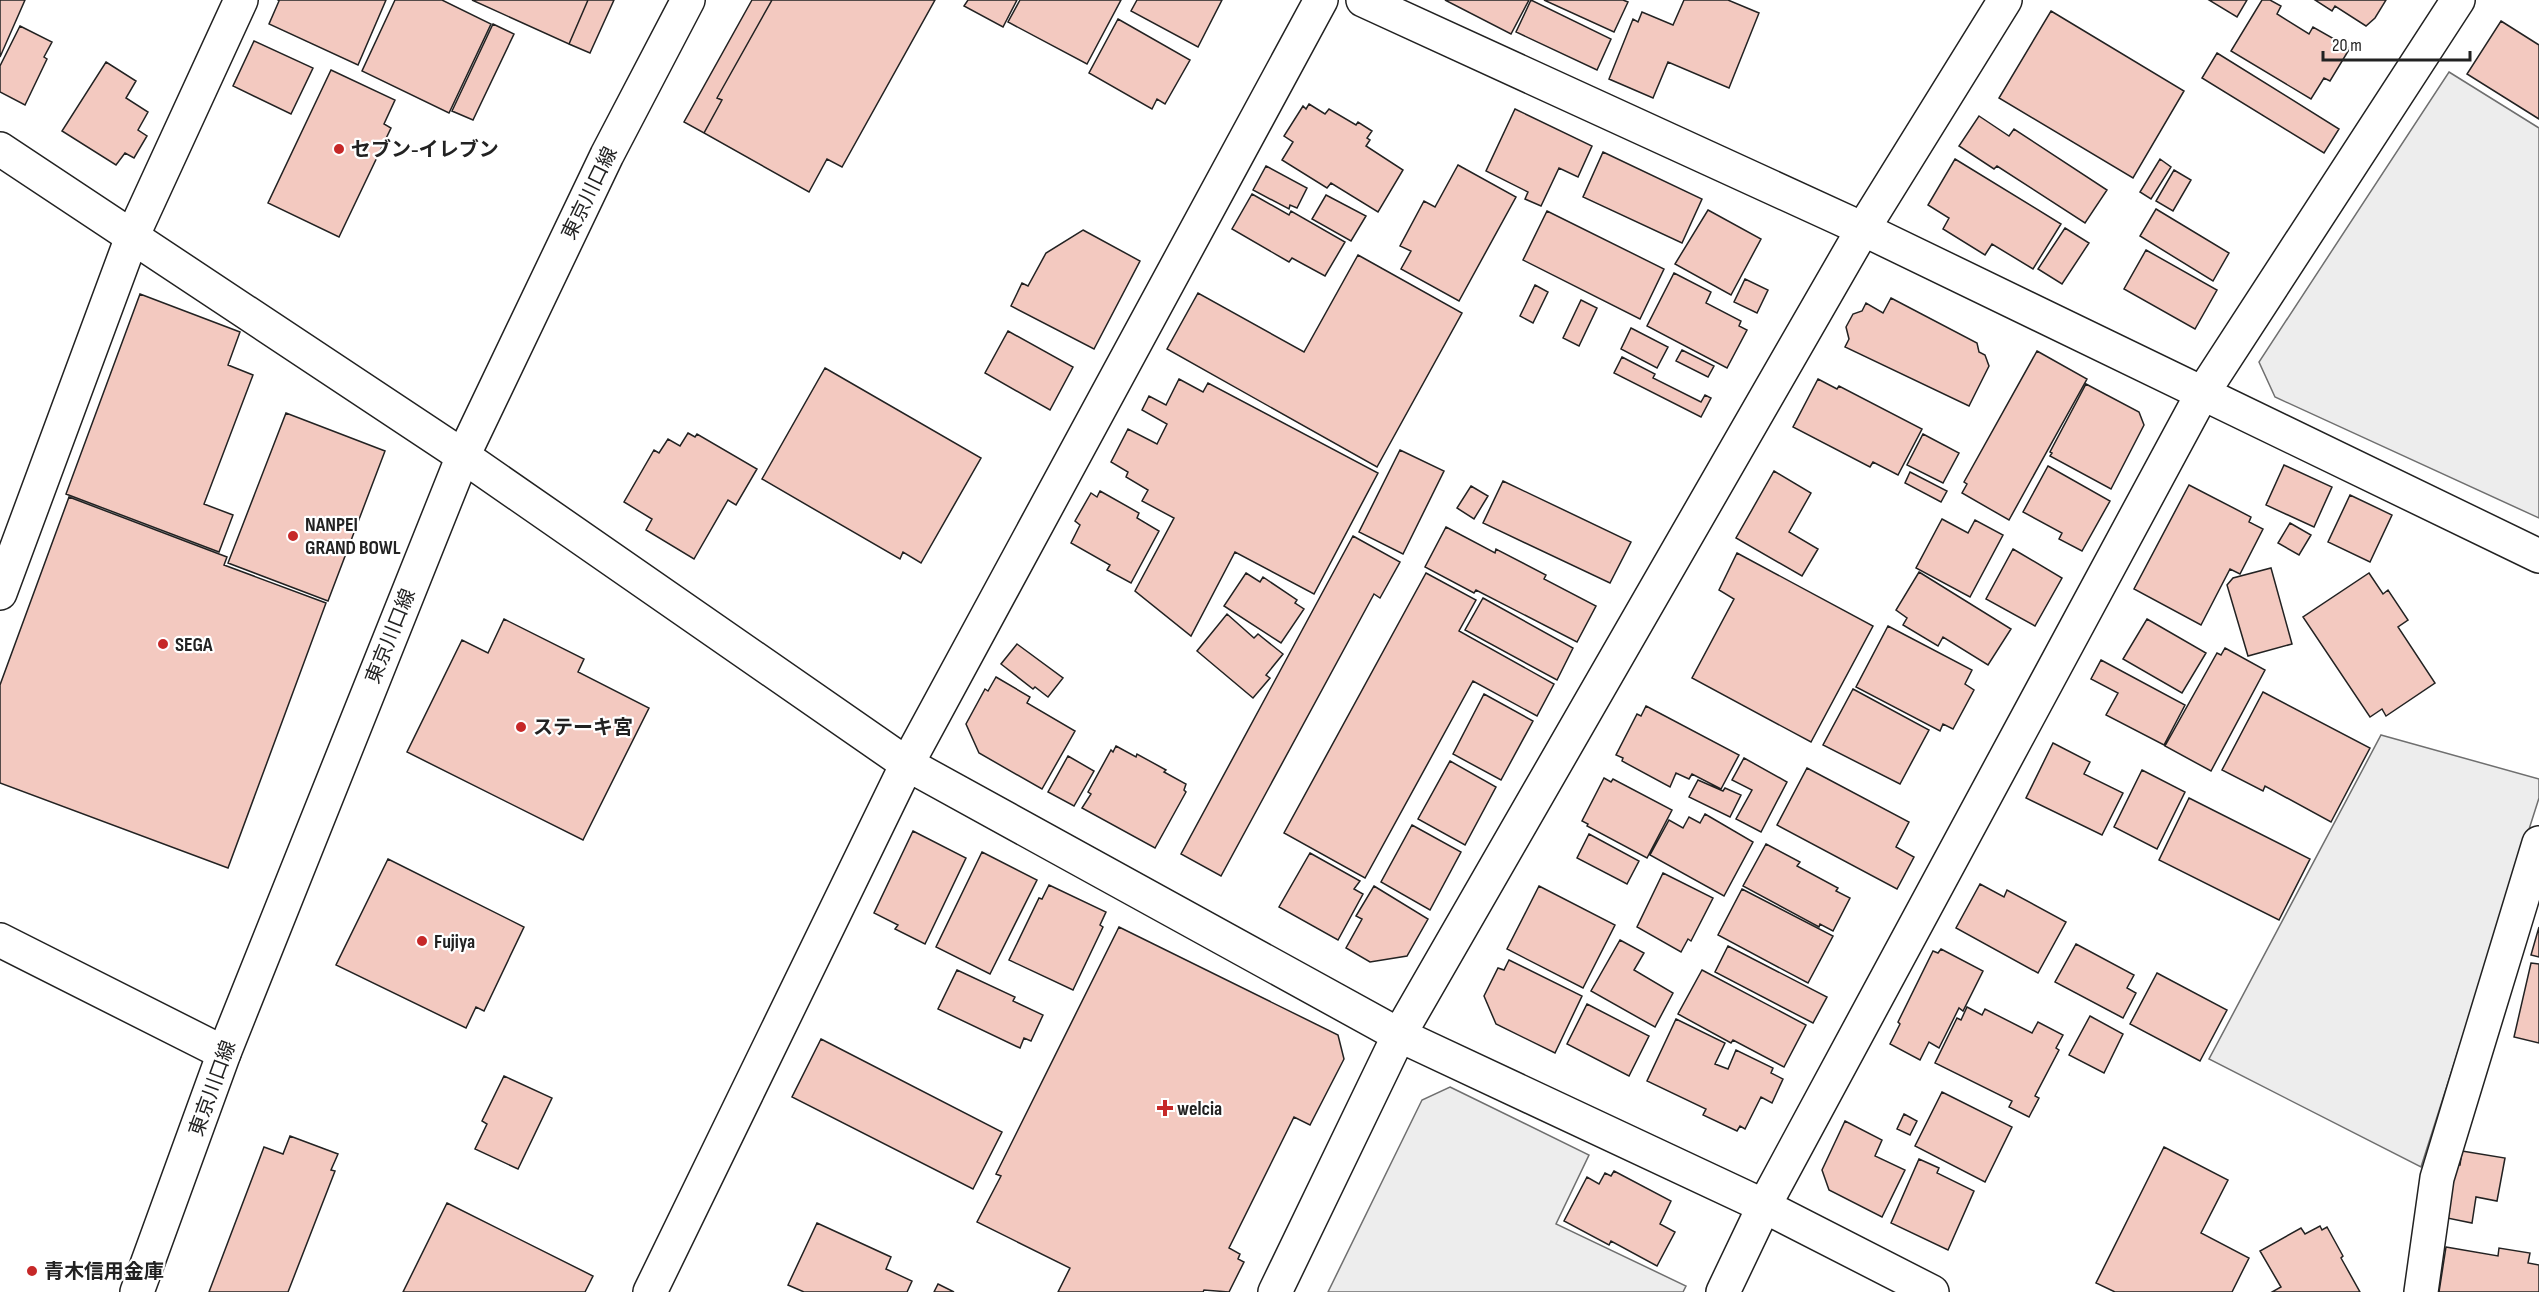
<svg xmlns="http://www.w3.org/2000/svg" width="2539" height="1292" viewBox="0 0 2539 1292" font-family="'Sofia Sans Condensed','Noto Sans JP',sans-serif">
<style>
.parking{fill:#ededed;stroke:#6f6f6f;stroke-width:1.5}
.building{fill:#f3c9c0;stroke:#222;stroke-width:1.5}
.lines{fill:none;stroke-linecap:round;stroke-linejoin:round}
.minor-casing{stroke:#222;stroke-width:36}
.major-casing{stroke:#222;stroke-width:36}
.minor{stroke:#fff;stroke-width:33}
.major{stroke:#fff;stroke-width:33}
.poi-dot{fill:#c62828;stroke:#fff;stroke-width:2}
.labels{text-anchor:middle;stroke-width:4.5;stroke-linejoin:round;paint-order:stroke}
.poi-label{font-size:20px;font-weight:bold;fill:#222;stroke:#fff;text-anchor:start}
.street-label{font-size:20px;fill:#222;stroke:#fff}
</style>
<rect width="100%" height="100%" fill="#fff"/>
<path class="parking" d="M2449,72l90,56v390l-264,-121 -16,-35z
M2381,735l158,44v19l-118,369 -212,-108z
M1450,1087l139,68 -33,69 130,62 -3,6h-355l94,-192z"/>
<path class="building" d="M0,0h25l-25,57z
M278,0h108l-28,65 -89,-41 10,-23z
M395,0h47l49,24 -42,89 -87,-42z
M472,0h116l-19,44z
M588,0h26l-24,53 -21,-9z
M752,0h20l-55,98 5,2 -18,33 -20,-11z
M772,0h163l-93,167 -15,-8 -18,33 -105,-59 18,-33 -5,-2z
M968,0h49l-14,27 -39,-21z
M1020,0h101l-34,64 -79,-42z
M1137,0h85l-24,47 -67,-36z
M1445,0h84l-18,34z
M1531,0l80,39 -14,31 -81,-38z
M1544,0h79l5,2 -14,30z
M1684,0h44l31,13 -30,75 -61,-26 -15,36 -44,-19 24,-60 5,3 4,-10 31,13z
M2209,0h38l-10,17z
M2262,0h8l11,6 -4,8 32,20 4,-7 37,21 -20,33 -6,-3 -13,21 -80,-48z
M2315,0h71l-11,18 -9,8 -31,-20 -3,5z
M2051,11l133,80 -51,87 -134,-80z
M1118,19l72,41 -25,44 -8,-5 -5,10 -63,-36z
M2501,21l38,24v74l-72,-45z
M493,24l21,10 -41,86 -21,-9z
M20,26l32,16 -8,15 3,2 -22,46 -25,-13v-26z
M254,41l59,27 -22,46 -58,-28z
M2217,53l122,76 -15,24 -122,-75z
M106,62l30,19 -10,17 22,14 -10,18 9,6 -13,22 -9,-5 -9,12 -54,-34z
M331,70l64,30 -11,24 7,4 -52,109 -71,-34z
M1309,104l16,10 4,-5 27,16 2,-3 14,9 -5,7 3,2 -4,6 37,24 -25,42 -47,-29 -4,5 -45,-28 11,-18 -9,-6 19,-30 3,3z
M1515,109l77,37 -14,31 -19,-9 -18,38 -16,-7 3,-7 -42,-21z
M1979,116l30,20 5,-7 93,61 -22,33 -88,-57 -3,3 -35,-23z
M1603,152l99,47 -20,44 -99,-46z
M1955,159l106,65 -28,45 -41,-25 -7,11 -42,-26 6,-11 -21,-13z
M2160,159l11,8 -20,32 -11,-7z
M1458,165l58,32 -57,104 -58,-32 10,-18 -11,-5 24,-45 11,6z
M1266,166l41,22 -10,20 -7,-3 -1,4 -36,-19z
M2174,170l17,10 -18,31 -17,-10z
M1252,194l37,21 2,-4 54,31 -20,34 -33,-18 -3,4 -57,-33z
M1326,195l40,21 -15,25 -39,-22z
M2156,209l73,44 -16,28 -73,-45z
M1708,210l53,29 -30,56 -56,-31z
M1547,211l117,58 -24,50 -117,-59z
M2065,228l24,15 -27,41 -24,-15z
M1083,230l57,31 -46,88 -83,-43 11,-23 6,3 18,-33z
M2146,250l71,40 -22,39 -71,-40z
M1358,255l104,58 -85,154 -210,-118 31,-56 106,59z
M1674,273l37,19 -5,11 35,18 -2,5 8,4 -20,38 -80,-42z
M1745,279l23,11 -11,23 -23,-11z
M1535,285l13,7 -15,31 -13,-7z
M140,294l100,38 -12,33 25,10 -49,129 29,11 -14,37 -153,-58z
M1891,298l86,45 2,9 6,3 4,11 -20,40 -124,-59 4,-8 -3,-12 7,-13 9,-3 4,-8 17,10z
M1581,300l16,8 -18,38 -16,-8z
M1631,328l37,19 -11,21 -36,-19z
M1008,331l65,36 -23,43 -65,-37z
M1682,350l32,16 -6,11 -32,-16z
M2037,351l50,28 -78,141 -47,-27 5,-9 -3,-2z
M1622,357l33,17 -2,4 48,24 4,-7 6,3 -10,19 -87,-44z
M825,368l156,90 -60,105 -18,-11 -3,7 -138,-80z
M1179,379l24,13 5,-9 170,90 -64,121 -79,-42 -44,84 -56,-45 39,-73 -32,-17 6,-11 -22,-13 2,-5 -17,-10 17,-33 29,15 10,-20 -25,-14 7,-14 17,9z
M1818,379l19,10 2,-3 83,43 -24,46 -25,-13 -3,5 -77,-40z
M2086,384l53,28 5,13 -33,64 -61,-33 2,-3 -2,-1z
M286,413l99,38 -57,150 -100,-38z
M688,433l7,4 2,-3 60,35 -21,36 -8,-5 -34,59 -48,-29 6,-11 -28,-17 30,-52 5,3 9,-14 12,7z
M1923,434l36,19 -16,30 -36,-18z
M1400,450l44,21 -41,83 -44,-22z
M2284,465l48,22 -18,40 -48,-22z
M2048,466l62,35 -28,50 -23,-12 3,-6 -39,-21z
M1774,471l37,22 -22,39 29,17 -16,27 -66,-38z
M1910,472l37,19 -6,11 -36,-19z
M1503,481l128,61 -21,41 -127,-60z
M2189,485l62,32 -2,5 14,7 -23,45 -10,-5 -29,56 -67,-36z
M1471,486l17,10 -14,23 -17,-11z
M1100,491l39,22 -2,5 22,13 -28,52 -24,-13 3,-5 -39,-22 9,-18 -5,-4 16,-28 6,4z
M2350,495l42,20 -22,47 -42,-20z
M69,497l158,60 -3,8 102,38 -98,265 -228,-85v-98z
M1942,519l26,14 7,-13 28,15 -33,62 -54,-29z
M2290,523l21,12 -12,20 -21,-12z
M1446,527l49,26 1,-4 50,26 -2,4 52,27 -19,36 -101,-52 -2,3 -49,-26z
M1353,536l47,26 -20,36 -6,-4 -153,282 -40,-22z
M2013,549l49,29 -27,48 -49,-27z
M1737,553l136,73 -62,116 -119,-64 42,-79 -15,-9z
M2271,568l21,76 -44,12 -21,-71 6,-7z
M1919,572l92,57 -23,36 -45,-28 -5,9 -35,-21 4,-7 -11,-8z
M1246,573l14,9 3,-5 34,23 -2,3 9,6 -23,34 -57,-37z
M1426,573l50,27 -17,31 95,53 -17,32 -64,-35 -108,197 -81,-45z
M2369,573l14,21 5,-4 20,30 -10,7 37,56 -49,33 -4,-7 -12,8 -67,-100z
M1483,598l90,50 -16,32 -92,-50z
M1227,614l27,24 4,-4 25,20 -17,21 4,3 -17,20 -56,-47z
M504,619l80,40 -6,13 71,36 -66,132 -176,-88 55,-112 26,13z
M2147,619l59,34 -24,40 -59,-34z
M1888,626l84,44 -7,14 9,6 -21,39 -10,-5 -3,7 -84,-44z
M1017,644l46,34 -15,19 -13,-10 -2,2 -32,-25z
M2225,648l40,22 -54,101 -46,-25 52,-93 4,2z
M2101,660l84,45 -21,40 -58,-30 12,-22 -27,-14z
M996,677l34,20 -3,6 48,28 -33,58 -63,-36 -13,-29 19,-35 3,2z
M1853,689l76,41 -29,54 -77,-39z
M2263,692l107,56 -39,74 -66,-36 -2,5 -41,-21z
M1484,694l49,27 -32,59 -48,-26z
M1646,706l93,49 -18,34 -29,-15 -3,5 -13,-6 -6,14 -48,-26 1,-3 -7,-3 21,-41 4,2z
M2053,743l37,19 -6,12 39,19 -21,42 -76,-37z
M1116,746l20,11 1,-3 29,16 -2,2 22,12 -2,6 2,2 -31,56 -73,-40 9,-14 -3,-2 23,-42 2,2z
M1068,756l26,15 -20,35 -26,-14z
M1744,758l43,24 -26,50 -25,-13 16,-29 -20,-10z
M1450,761l46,26 -31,58 -47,-26z
M1807,768l102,54 -13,25 18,10 -17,32 -120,-64z
M2142,770l43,22 -28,57 -43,-22z
M1604,778l7,4 2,-3 59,31 -25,48 -60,-32 1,-2 -6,-3z
M1698,780l25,11 2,-3 16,7 -11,22 -41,-20z
M2189,798l121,61 -31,61 -120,-60z
M1705,814l48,28 -29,54 -74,-41 19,-35 14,8 6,-11 11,6z
M1412,825l49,27 -31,58 -49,-28z
M913,831l53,27 -41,86 -30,-15 3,-4 -24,-12z
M1589,834l50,27 -12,23 -50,-26z
M1766,844l34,18 -3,4 41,22 -2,3 14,7 -17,33 -13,-7 -1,3 -76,-41z
M982,852l55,28 -47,94 -54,-27z
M1310,853l50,28 -6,8 9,5 -25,46 -59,-33z
M388,859l136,68 -40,84 -8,-4 -10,21 -130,-63z
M1663,873l50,25 -22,43 -3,-2 -7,13 -44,-25z
M1980,884l24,13 3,-7 59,32 -28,51 -82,-45z
M1049,885l57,27 -6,13 3,2 -30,63 -64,-30 30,-62 3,1z
M1374,886l54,33 -21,37 -37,6 -24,-14 16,-29 -6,-3z
M1539,886l76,39 -32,63 -76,-39z
M1742,889l91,47 -25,47 -90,-48z
M1119,927l219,108 6,24 -34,66 -16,-8 -65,131 11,6 -2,5 6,3 -15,30 -25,-2 -1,2h-145l12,-24 -93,-46 24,-46 -5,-2z
M2539,927v30l-8,-2z
M1620,940l24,13 -10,17 39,23 -18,34 -64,-36z
M2076,944l58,31 -7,13 9,5 -13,25 -68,-36z
M1728,946l99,51 -14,26 -98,-51z
M1941,949l42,22 -20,40 -4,-3 -20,40 -10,-6 -9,18 -30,-16 10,-20 -2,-2 35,-71 5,2z
M1509,960l73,36 -27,57 -59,-29 -12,-28 14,-28 6,2z
M2531,963l8,1v79l-25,-6z
M957,970l58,27 -2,4 30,14 -12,26 -7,-3 -4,10 -82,-39z
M1702,970l104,55 -22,42 -51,-27 -2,3 -53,-29z
M2157,973l70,37 -27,51 -70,-37z
M1587,1004l62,32 -20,40 -62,-32z
M1967,1007l15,8 3,-6 47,24 6,-11 25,13 -7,13 3,2 -24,46 4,2 -10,19 -20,-10 3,-6 -77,-38 22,-45 4,2z
M2090,1016l33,18 -19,39 -35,-18z
M1676,1019l49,24 -10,21 13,5 8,-19 37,18 -2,5 12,6 -11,24 -11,-6 -16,32 -5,-3 -3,5 -34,-16 3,-6 -59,-28z
M821,1039l181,93 -29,57 -181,-92z
M504,1076l48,22 -34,71 -43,-20 12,-25 -5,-3z
M1942,1092l70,35 -27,55 -70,-36z
M1904,1114l13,7 -7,14 -13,-6z
M1845,1121l37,19 -7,16 30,14 -23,47 -53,-27 -7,-20z
M290,1136l48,18 -7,16 4,1 -47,121h-79l55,-145 19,7z
M2164,1147l64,33 -27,53 48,25 -17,34h-117l-19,-9z
M2462,1151l43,7 -8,43 -21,-4 -4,26 -25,-5 9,-53h4z
M1919,1159l20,9 -2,5 37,18 -26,59 -57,-27z
M1614,1171l57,30 -11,23 15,8 -18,34 -46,-25 -2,4 -45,-24 23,-44 12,7 6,-11 6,3z
M447,1203l146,73 -8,16h-182z
M817,1223l74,34 -5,12 26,12 -5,11h-103l-16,-7z
M2320,1226l2,4 5,-3 16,29 -2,2 19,34h-88l9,-5 -21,-36 41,-23 4,6z
M2446,1247l52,9 1,-8 31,5 -2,10 11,2v27h-100z
M938,1284l16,8h-20z"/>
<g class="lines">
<g class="minor-casing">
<path id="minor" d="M1363,0l500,229 676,327
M0,149l463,307 444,308 492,271 365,171 168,86
M0,593l132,-356 109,-237
M0,940l224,113
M650,1292l257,-528 414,-764
M1275,1292l124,-257 464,-806 142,-229
M1723,1292l41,-86 438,-812 256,-394
M2421,1292l16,-114 102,-335"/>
</g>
<g class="major-casing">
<path id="major" d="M137,1292l87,-239 239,-597 144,-301 81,-155"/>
</g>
<use href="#minor" class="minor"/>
<use href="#major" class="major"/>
</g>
<g class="poi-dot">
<circle cx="339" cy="149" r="6"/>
<circle cx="293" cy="536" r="6"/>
<circle cx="163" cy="644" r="6"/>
<circle cx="521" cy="727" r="6"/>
<circle cx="422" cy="941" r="6"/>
<path d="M1162 1099h6v6h6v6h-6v6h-6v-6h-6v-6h6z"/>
<circle cx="32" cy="1271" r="6"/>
</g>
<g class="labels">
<g class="poi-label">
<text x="351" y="156">セブン-イレブン</text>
<text x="305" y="531">NANPEI<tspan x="305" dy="23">GRAND BOWL</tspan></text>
<text x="175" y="651">SEGA</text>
<text x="533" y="734">ステーキ宮</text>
<text x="434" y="948">Fujiya</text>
<text x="1177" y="1115">welcia</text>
<text x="44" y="1278">青木信用金庫</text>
</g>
<g class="street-label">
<text transform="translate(589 193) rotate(-64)" y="7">東京川口線</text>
<text transform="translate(390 636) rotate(-68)" y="7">東京川口線</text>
<text transform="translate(212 1088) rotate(-70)" y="7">東京川口線</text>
</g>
</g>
<path d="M2323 51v9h147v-9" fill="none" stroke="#222222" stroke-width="3"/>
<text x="2332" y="51" font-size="18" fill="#222222" stroke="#ffffff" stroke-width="4.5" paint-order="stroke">20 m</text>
</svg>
